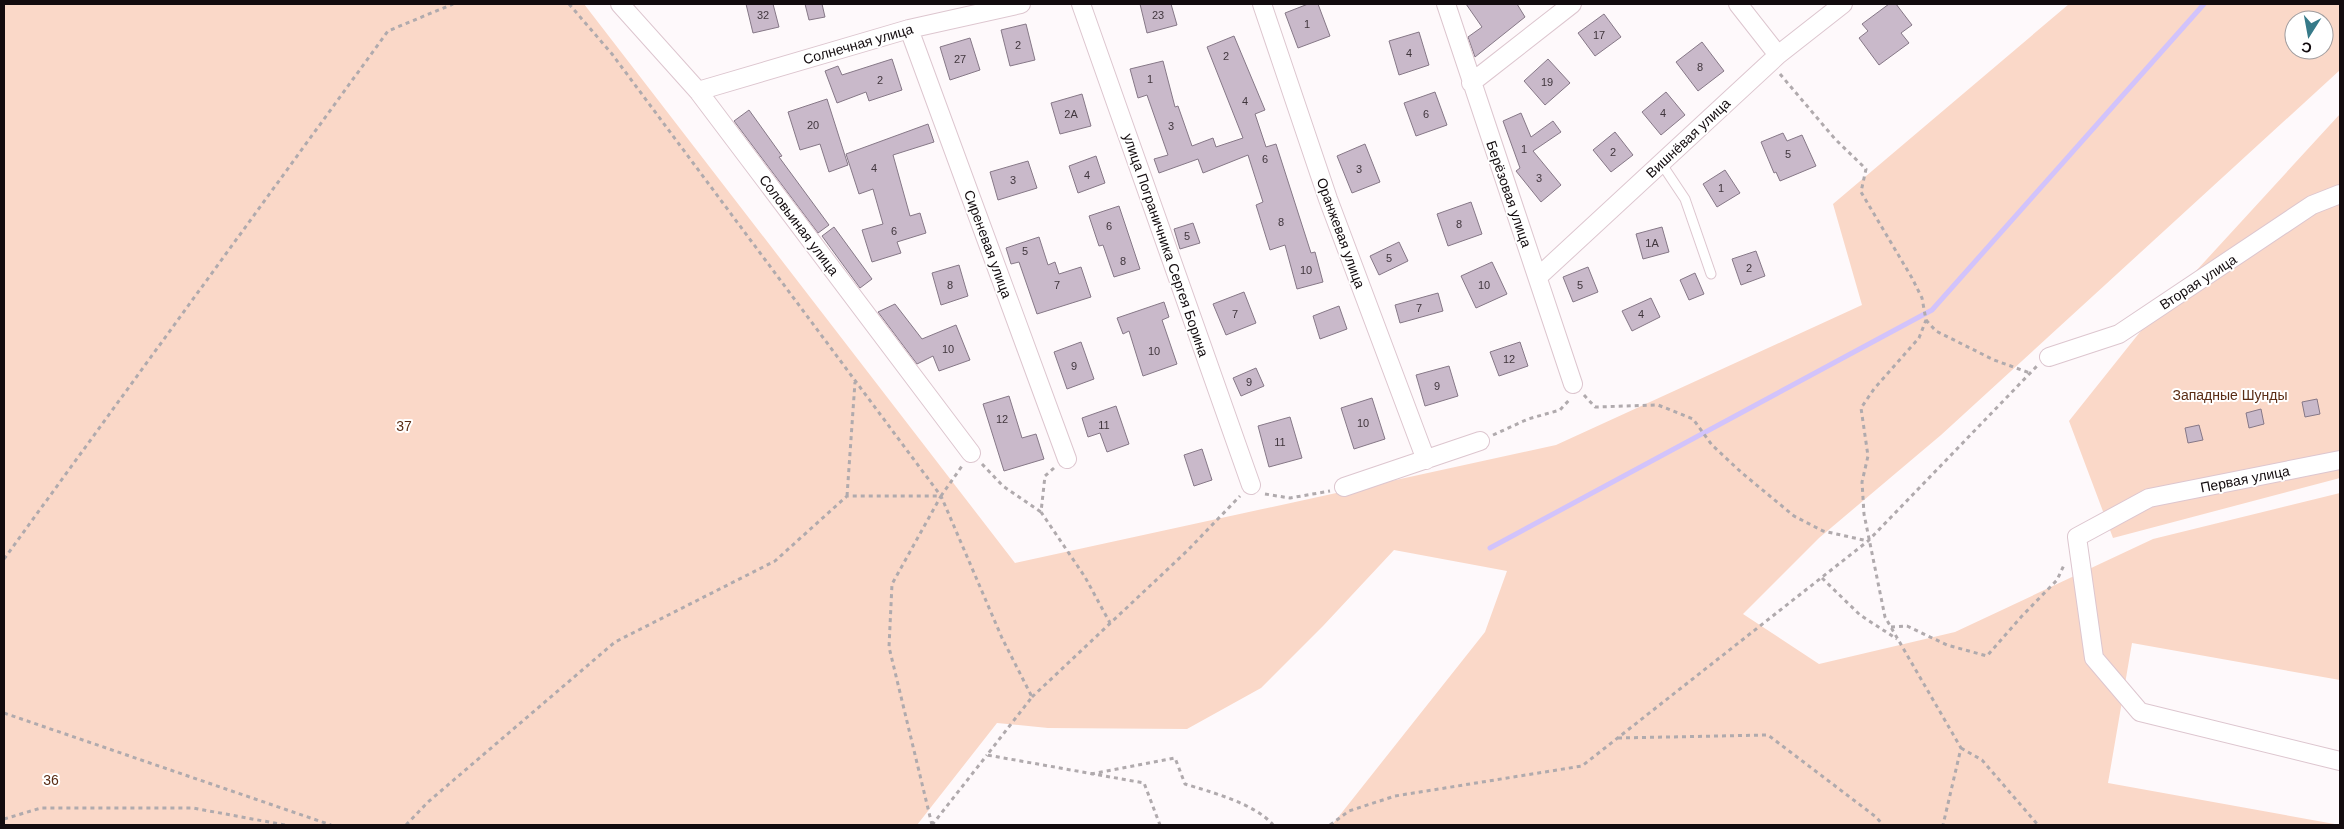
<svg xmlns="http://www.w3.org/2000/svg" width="2344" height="829" viewBox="0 0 2344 829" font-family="Helvetica,sans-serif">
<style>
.green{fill:#fad8c8;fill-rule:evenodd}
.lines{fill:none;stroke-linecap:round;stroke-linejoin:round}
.stream{stroke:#d2c3fb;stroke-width:5}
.building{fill:#c9b9ca;stroke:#867887}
.lane-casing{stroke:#ddc6cf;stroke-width:11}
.street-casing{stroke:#ddc6cf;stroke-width:20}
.path{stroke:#b0aaad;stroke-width:3;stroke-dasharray:4 4;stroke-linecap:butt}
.lane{stroke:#fff;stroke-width:9}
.street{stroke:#fff;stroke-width:18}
.labels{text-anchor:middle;stroke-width:4;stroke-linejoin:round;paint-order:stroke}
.number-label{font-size:11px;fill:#40363d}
.street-label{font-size:14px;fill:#120b0e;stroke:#fff}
.park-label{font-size:14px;fill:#5a2c14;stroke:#fff}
</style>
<rect width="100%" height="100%" fill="#fef9fb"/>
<path class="green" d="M4,4h580l431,559 541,-118 306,-140 -29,-101 236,-200h271v66l-399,365 -122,103 -76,76 76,50 136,-32 198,-93 187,-46v187l-208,-37 -24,140 232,42h-1008l153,-193 22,-61 -113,-21 -71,76 -62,62 -74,41 -139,-1 -51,-5 -80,102h-913zM2294,20h30v30h-30z
M2340,114v364l-227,60 -44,-117 71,-89z"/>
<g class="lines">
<path class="stream" d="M1490,548l442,-238 272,-306"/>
</g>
<path class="building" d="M746,4h27l6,23 -26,6z
M805,4h17l3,13 -16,3z
M1140,4h31l6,21 -30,8z
M1308,4h10l12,32 -32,12 -13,-35z
M1466,4h51l8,13 -50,40 -7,-20 14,-10z
M1889,4h7l16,21 -11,8 8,10 -30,22 -20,-27 9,-7 -6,-7z
M1604,14l17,23 -26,19 -17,-23z
M1026,24l9,36 -25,6 -9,-36z
M1419,32l10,33 -30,10 -10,-34z
M1234,36l31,74 -10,4 11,33 10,-3 35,109 4,-1 8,30 -26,7 -12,-44 -15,5 -14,-45 7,-3 -15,-47 -45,18 -5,-14 -39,14 -5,-14 14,-4 -21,-60 -9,3 -8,-29 33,-8 12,46 3,-1 14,40 21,-8 3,9 27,-9 -36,-91z
M970,38l10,32 -30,10 -10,-33z
M1702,42l22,29 -26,20 -22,-29z
M892,59l10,31 -33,11 -3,-9 -29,11 -12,-32 13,-5 4,9z
M1548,59l22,24 -25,22 -21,-24z
M1435,92l12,33 -31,11 -12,-33z
M1666,92l19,23 -24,20 -19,-23z
M1082,94l9,32 -31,8 -9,-31z
M827,99l21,66 -19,7 -9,-28 -20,6 -12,-38z
M749,110l33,46 -3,1 50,68 -11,8 -84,-112z
M1521,113l10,24 22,-16 8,11 -28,19 28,34 -20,17 -25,-31 4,-3 -17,-47z
M928,124l6,18 -41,13 17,61 10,-3 6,20 -29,9 4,11 -29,9 -10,-32 21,-6 -10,-35 -14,5 -13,-40z
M1615,132l18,23 -22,17 -18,-22z
M1783,133l4,8 15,-6 14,31 -36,15 -4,-9 -2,1 -13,-31z
M1365,144l15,38 -28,11 -15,-37z
M1096,156l9,27 -27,10 -9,-27z
M1028,161l9,27 -39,12 -8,-28z
M1725,170l15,23 -23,14 -14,-23z
M1471,202l11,32 -34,12 -11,-32z
M1119,206l21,63 -26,8 -11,-32 -4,1 -10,-30z
M1193,223l7,20 -20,6 -6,-20z
M834,227l38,52 -12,9 -38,-52z
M1662,227l7,25 -26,7 -7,-25z
M1039,237l9,28 7,-3 4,12 22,-7 10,30 -54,17 -18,-52 -8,2 -5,-16z
M1399,242l9,19 -29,14 -9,-19z
M1756,251l9,25 -24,9 -9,-26z
M1492,262l15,32 -31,14 -15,-32z
M959,265l9,31 -27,9 -9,-32z
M1588,267l10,25 -25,10 -10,-25z
M1695,273l9,21 -15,6 -9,-20z
M1244,292l12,31 -30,12 -13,-31z
M1438,293l5,18 -43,12 -5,-18z
M1651,298l9,19 -28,14 -10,-20z
M1164,302l5,15 -7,3 15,44 -34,12 -14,-45 -6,3 -6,-16z
M895,304l27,35 34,-14 14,35 -31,11 -6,-15 -16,8 -39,-52z
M1339,306l8,23 -27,10 -7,-23z
M1081,342l13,37 -27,10 -13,-37z
M1520,342l8,24 -29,10 -9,-24z
M1449,366l9,30 -33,10 -9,-31z
M1256,368l8,18 -23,10 -8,-18z
M1009,396l13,42 14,-4 8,25 -40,12 -21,-67z
M1372,398l13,41 -31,10 -13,-41z
M2317,399l3,15 -15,3 -3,-15z
M1116,406l13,38 -22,8 -7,-19 -12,4 -6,-19z
M2261,409l3,15 -15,4 -3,-15z
M1290,417l12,41 -33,9 -11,-41z
M2199,425l4,15 -15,3 -3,-15z
M1202,449l10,31 -18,6 -10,-31z"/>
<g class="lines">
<g class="lane-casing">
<path id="lane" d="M1661,163l24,36 26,75"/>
</g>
<g class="street-casing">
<path id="street" d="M620,4l78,87 273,362
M1081,4l170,481
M1262,4l66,195 98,261
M1446,4l127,380
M1738,4l40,51
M909,29l158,430
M1471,83l101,-79
M698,91l211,-62 112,-25
M1538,277l240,-222 65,-51
M2049,357l70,-23 193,-129 28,-11
M2340,460l-191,38 -72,39 17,121 46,54 200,49
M1344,487l136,-46"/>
</g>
<path class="path" d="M569,4l43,50 329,442 61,142 30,59 -45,58 157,28 16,42
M1780,74l55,65 31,30 -5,23 51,86 10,20 4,22 -7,18 -45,51 -13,19 7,48 -6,26 2,32 21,103 76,131 -18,77
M1926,320l10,11 58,29 36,13
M1584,395l11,12 63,-2 35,14 19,26 30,28 52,43 29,15 45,10
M1493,435l35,-16 32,-9 10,-11
M982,464l21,22 38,26
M1054,468l-9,8 -4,36 44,65 25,46
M1265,494l25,4 40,-7
M847,496l8,-114
M4,559l384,-528 65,-27
M1822,578l38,37 37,24
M1891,627l16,-1 40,19 40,11 34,-39 36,-37 7,-15
M1032,697l156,-147 52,-54
M4,713l327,112
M1618,738l150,-3 108,82 7,8
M1961,748l21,12 56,65
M1091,774l84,-16 10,26c26,8 71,20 88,41
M4,819l37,-11h152l92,17
M406,825l22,-23 187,-160 160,-81 72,-65h94l21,-30
M932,825l-43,-178 3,-63 49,-88
M932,825l55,-70
M1330,825l19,-14 46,-15 187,-30 286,-225 169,-175"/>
<use href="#lane" class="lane"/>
<use href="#street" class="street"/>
</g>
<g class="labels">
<g class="number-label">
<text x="763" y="19">32</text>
<text x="1158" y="19">23</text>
<text x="1307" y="28">1</text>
<text x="1599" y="39">17</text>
<text x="1018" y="49">2</text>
<text x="1409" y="57">4</text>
<text x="1226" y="60">2</text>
<text x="960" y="63">27</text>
<text x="1700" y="71">8</text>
<text x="1150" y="83">1</text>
<text x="880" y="84">2</text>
<text x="1547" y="86">19</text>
<text x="1245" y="105">4</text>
<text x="1663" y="117">4</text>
<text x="1071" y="118">2А</text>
<text x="1426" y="118">6</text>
<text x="813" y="129">20</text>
<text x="1171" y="130">3</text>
<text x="1524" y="153">1</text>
<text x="1613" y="156">2</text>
<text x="1788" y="158">5</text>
<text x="1265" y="163">6</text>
<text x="874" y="172">4</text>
<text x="1359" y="173">3</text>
<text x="1087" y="179">4</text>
<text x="1539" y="182">3</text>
<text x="1013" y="184">3</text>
<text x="1721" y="192">1</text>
<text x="1281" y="226">8</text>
<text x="1459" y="228">8</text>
<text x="1109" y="230">6</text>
<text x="894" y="235">6</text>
<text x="1187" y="240">5</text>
<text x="1652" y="247">1А</text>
<text x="1025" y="255">5</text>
<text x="1389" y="262">5</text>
<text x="1123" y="265">8</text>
<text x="1749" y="272">2</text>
<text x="1306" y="274">10</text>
<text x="950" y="289">8</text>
<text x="1057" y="289">7</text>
<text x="1484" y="289">10</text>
<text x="1580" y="289">5</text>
<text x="1419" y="312">7</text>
<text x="1235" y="318">7</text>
<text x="1641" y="318">4</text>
<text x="948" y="353">10</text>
<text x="1154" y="355">10</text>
<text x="1509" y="363">12</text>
<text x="1074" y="370">9</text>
<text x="1249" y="386">9</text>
<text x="1437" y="390">9</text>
<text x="1002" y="423">12</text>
<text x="1363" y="427">10</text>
<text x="1104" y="429">11</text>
<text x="1280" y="446">11</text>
</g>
<g class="street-label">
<text transform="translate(858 44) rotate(-16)" y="5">Солнечная улица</text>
<text transform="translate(1688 138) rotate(-43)" y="5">Вишнёвая улица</text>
<text transform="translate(1509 194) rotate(71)" y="5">Берёзовая улица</text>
<text transform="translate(799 225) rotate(53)" y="5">Соловьиная улица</text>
<text transform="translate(1341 233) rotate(70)" y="5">Оранжевая улица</text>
<text transform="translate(988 244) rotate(70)" y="5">Сиреневая улица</text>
<text transform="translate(1166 245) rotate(71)" y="5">улица Пограничника Сергея Борина</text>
<text transform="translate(2198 282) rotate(-33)" y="5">Вторая улица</text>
<text transform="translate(2245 479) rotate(-11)" y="5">Первая улица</text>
</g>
<g class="park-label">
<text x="2230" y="400">Западные Шунды</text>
<text x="404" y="431">37</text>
<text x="51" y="785">36</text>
</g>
</g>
<rect width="2344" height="829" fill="none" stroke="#120b0e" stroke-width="10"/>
<g transform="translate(2309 35) rotate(191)"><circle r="24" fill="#ffffff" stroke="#a09d9f"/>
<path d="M0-4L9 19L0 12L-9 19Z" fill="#367a89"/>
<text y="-8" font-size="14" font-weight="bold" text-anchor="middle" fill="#120b0e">С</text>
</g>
</svg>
